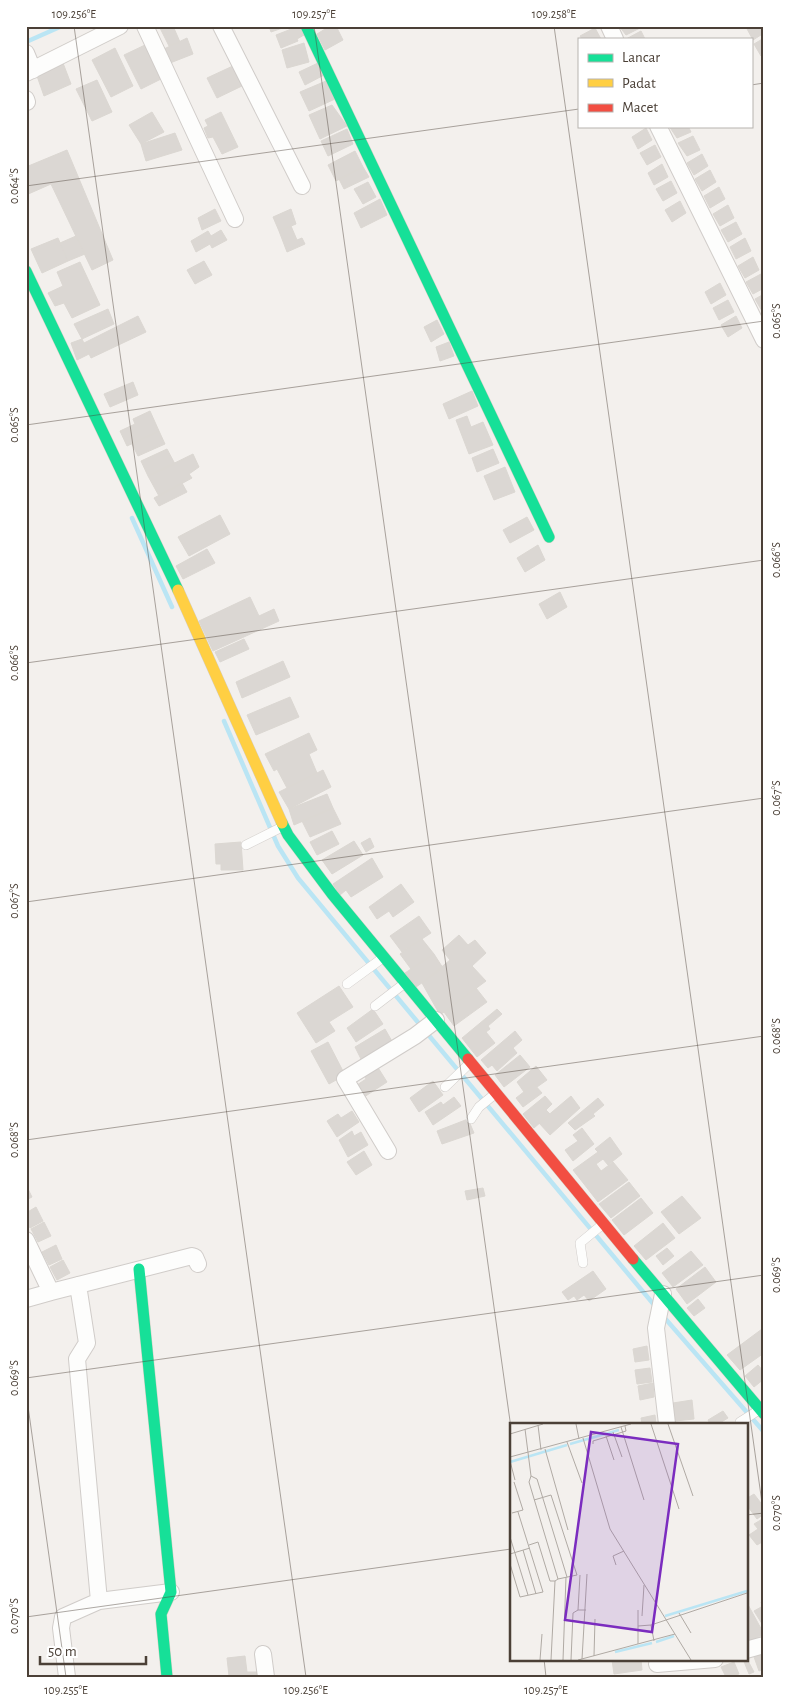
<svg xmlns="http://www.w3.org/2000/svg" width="790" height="1703" viewBox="0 0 790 1703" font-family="'Alegreya Sans',sans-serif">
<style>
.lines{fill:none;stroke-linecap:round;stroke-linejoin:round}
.stream{stroke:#bae5f4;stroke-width:4.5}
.building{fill:#dbd7d3;stroke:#dbd7d2}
.lane-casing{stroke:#d0ccc9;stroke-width:10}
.street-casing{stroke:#d0ccc9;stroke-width:18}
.fast-casing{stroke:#d5cec4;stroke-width:12}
.slow-casing{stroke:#d5cec4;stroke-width:12}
.jam-casing{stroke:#d5cec4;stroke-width:12}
.lane{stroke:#fdfdfc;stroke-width:9}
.street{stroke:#fdfdfc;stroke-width:16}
.fast{stroke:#16e098;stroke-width:11}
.slow{stroke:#ffcf43;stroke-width:11}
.jam{stroke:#f24e42;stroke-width:11}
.ticks{fill:none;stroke:#4b4037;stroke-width:1;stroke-opacity:0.45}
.inset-river{fill:none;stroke:#bae5f4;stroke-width:2.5}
.inset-road{fill:none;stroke:#b0aaa4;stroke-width:1}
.view{fill:#7b2cbf;fill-opacity:0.15;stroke:#7b2cbf;stroke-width:2.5}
.inset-edge{fill:none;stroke:#4b4037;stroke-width:2.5}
.neatline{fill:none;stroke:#4b4037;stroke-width:2}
.ticks-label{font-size:12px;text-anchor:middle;fill:#4b4037}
</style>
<rect width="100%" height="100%" fill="#f3f0ed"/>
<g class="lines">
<path class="stream" d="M26,42l36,-16
M132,518l40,89
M224,721l54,125 20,32 123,148
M426,1032l229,274
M663,1316l101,116"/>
</g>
<path class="building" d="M159,26h14l7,16 -11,4z
M269,26h19l-17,6z
M299,26l5,9 -7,4 1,2 -17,7 -5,-13z
M330,26h6l7,14 -18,10 -8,-16z
M619,26h20l1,2 -14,7z
M748,26h16v7l-11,7 -7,-13z
M595,28l6,11h-19l-2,-3z
M641,31l4,8h-19z
M187,38l6,16 -23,9 -6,-14z
M764,38v16l-3,2 -7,-12z
M304,43l5,19 -22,6 -5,-18z
M145,45l16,34 -20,10 -17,-34z
M115,48l18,38 -22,11 -19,-37z
M63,63l8,21 -27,12 -7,-20z
M318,63l6,12 -19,10 -6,-13z
M235,65l9,20 -27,13 -10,-20z
M97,80l15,32 -20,9 -16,-32z
M326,81l9,18 -26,12 -9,-19z
M332,105l15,21 -27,13 -11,-24z
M152,112l12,20 -23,12 -12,-19z
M221,112l17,35 -16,7 -9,-17 -5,1 -4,-10 4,-2 -3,-6z
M669,126h19l3,6 -14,6z
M646,128l6,12 -14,9 -6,-12z
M347,129l6,15 -25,12 -7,-15z
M175,133l7,17 -36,11 -5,-17z
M693,136l7,14 -13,6 -9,-13z
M655,145l6,12 -14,8 -7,-12z
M67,150l46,110 -21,10 -41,-86 -25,11v-28z
M355,151l8,16 -27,14 -8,-16z
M702,154l6,12 -14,9 -7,-12z
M662,164l6,13 -14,8 -6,-12z
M363,167l6,10 -25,12 -5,-10z
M710,170l6,12 -14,9 -7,-12z
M671,181l6,12 -14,8 -7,-12z
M368,182l8,15 -13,7 -9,-15z
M719,187l6,12 -15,9 -6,-12z
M380,199l7,16 -26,13 -7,-15z
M680,201l6,12 -14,9 -7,-12z
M728,205l6,13 -14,8 -7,-12z
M215,209l6,12 -19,9 -4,-12z
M291,209l5,15 -17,7 -6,-14z
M736,222l6,12 -14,8 -7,-12z
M291,226l6,14 5,-2 3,6 -18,8 -8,-21z
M221,230l6,10 -15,8 -2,-4 -14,8 -5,-11 17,-10 3,5z
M76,236l9,18 -17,7 -8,-18z
M58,238l10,23 -26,12 -11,-24z
M745,238l6,13 -15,8 -6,-12z
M753,257l6,13 -14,8 -7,-12z
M204,261l8,14 -17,9 -8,-14z
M80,262l20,43 -28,13 -8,-15 -9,3 -7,-13 15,-7 -6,-14z
M761,274l3,14 -11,6 -7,-12z
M720,283l6,12 -15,9 -6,-12z
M764,294v16l-2,1 -7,-12z
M728,300l6,12 -15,8 -6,-12z
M108,309l6,15 -32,15 -8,-15z
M138,316l8,16 -55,26 -7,-15z
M736,316l6,12 -14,9 -7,-12z
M437,320l7,14 -13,8 -7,-15z
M82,339l7,15 -12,6 -6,-17z
M449,342l5,14 -14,5 -4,-14z
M133,382l5,13 -28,12 -6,-13z
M472,391l6,15 -29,13 -6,-15z
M150,411l9,20 -32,15 -7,-15 15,-7 -2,-5z
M467,416l4,11 12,-5 10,23 -24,9 -13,-34z
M159,431l6,13 -27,12 -6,-12z
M167,449l8,15 -27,12 -7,-15z
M493,449l6,14 -22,9 -5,-14z
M193,454l6,13 -10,7 3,4 -33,18 -11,-20z
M505,467l10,25 -21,8 -10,-24z
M182,483l5,9 -28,14 -5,-8z
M220,515l10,19 -41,22 -11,-19z
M527,517l7,13 -24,13 -7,-13z
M538,545l7,15 -20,12 -8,-14z
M207,549l8,14 -32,16 -7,-13z
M560,592l7,15 -20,12 -8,-15z
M250,597l9,19 15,-7 5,12 -66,30 -14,-30z
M244,639l5,10 -29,13 -5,-10z
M283,661l7,16 -48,21 -6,-16z
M290,697l9,20 -43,18 -9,-20z
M309,733l8,17 -8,4 8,19 -30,15 -10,-19 -3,2 -9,-17z
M323,770l8,17 -42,22 -10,-17z
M327,794l6,14 -39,17 -5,-16z
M333,808l8,16 -31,13 -8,-16z
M332,831l7,13 -22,11 -7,-13z
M370,838l4,9 -8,5 -5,-9z
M354,841l9,14 -31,19 -10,-14z
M241,842l2,28h-22v-6h-5l-1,-20z
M372,858l11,19 -32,20 -5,-7 -6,5 -7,-11z
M401,884l13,18 -21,15 -4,-6 -12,8 -8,-12z
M419,916l12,17 -29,19 -12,-16z
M459,935l9,10 7,-5 11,13 -14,13 14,15 -46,34 -18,-32 28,-23 -8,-10z
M422,939l12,15 -23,15 -11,-15z
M434,954l9,14 -27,19 -11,-14z
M339,986l14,21 -24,15 6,9 -19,12 -19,-30z
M476,988l11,14 -33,24 -10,-14z
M373,1009l10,15 -27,18 -9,-14z
M497,1009l5,5 -14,12 2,3 -4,3 9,11 -18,14 -15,-19z
M385,1029l8,14 -30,20 -8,-16z
M515,1031l7,9 -9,8 4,5 -20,18 -5,-6 -4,3 -7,-8z
M328,1042l17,33 -16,9 -18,-33z
M520,1055l10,12 -26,20 -9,-12z
M377,1066l10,16 -26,17 -7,-12 12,-8 -2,-4z
M536,1066l11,14 -10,7 -3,-3 -10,8 -7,-10z
M433,1081l10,14 -24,17 -9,-14z
M534,1084l8,9 -19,14 -7,-9z
M545,1096l7,8 -6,6 4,4 -16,14 -11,-14z
M571,1096l9,12 -30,27 -11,-12z
M454,1097l7,9 -28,19 -8,-13 16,-10 2,3z
M598,1098l6,7 -11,9 2,2 -20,14 -7,-7z
M352,1111l7,11 -22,15 -10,-16 11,-7 3,4z
M468,1119l6,14 -32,11 -5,-13z
M582,1128l12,16 -21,17 -8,-11 13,-9 -5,-6z
M352,1131l2,5 7,-4 7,13 -20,12 -9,-17z
M610,1137l12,17 -14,11 -5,-6 -7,5 5,7 -17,13 -11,-14 25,-18 -3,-3z
M364,1151l8,14 -16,10 -9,-13z
M613,1162l15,18 -30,22 -14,-18z
M629,1182l11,14 -29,22 -12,-14z
M26,1185l6,12 -6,3z
M483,1188l2,8 -18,4 -2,-9z
M682,1196l19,22 -22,16 -18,-22z
M641,1198l12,15 -29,22 -12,-15z
M36,1207l7,14 -13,7 -4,-8v-7z
M44,1222l7,14 -13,6 -7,-13z
M663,1223l12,15 -29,22 -12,-14z
M56,1245l6,14 -13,6 -7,-13z
M667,1248l7,8 -11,9 -7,-9z
M691,1251l12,14 -30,22 -11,-14z
M63,1260l7,13 -13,7 -7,-13z
M705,1267l11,15 -29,22 -11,-15z
M593,1271l13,18 -17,12 -5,-6 -7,5 -3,-4 -6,4 -6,-8z
M698,1299l7,9 -11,8 -7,-8z
M762,1329l2,2v22l-24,17 -13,-15z
M647,1346l2,14 -14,2 -2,-13z
M758,1365l6,7v7l-10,8 -9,-11z
M650,1368l2,14 -15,2 -2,-14z
M653,1383l1,14 -14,3 -2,-14z
M692,1400l2,19 -19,2 -2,-18z
M723,1411l5,7 -10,6h-8l-2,-4z
M655,1415l1,9h-14l-1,-6z
M754,1494l10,13v7l-7,5 -11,-15v-5z
M764,1518v23l-7,4 -8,-10 9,-6 -4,-5z
M764,1600v27l-10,-16 9,-5 -2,-4z
M746,1601l18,33 -16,8 -2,-3z
M764,1653v16l-5,2 -6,-17z
M245,1656l2,16h10l1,5h-35l6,-1 -2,-18z
M746,1657l8,15 -5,2 -6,-15z
M641,1659l1,11 -28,4 -2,-14z
M734,1662l5,12 -13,3 -5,-10z"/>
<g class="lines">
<g class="lane-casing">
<path id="lane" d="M246,845l38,-19
M347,984l37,-27
M375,1006l30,-23
M445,1087l25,-24
M471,1119l8,-12 16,-13
M583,1263l-3,-20 23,-19
M740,1422l19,-12"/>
</g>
<g class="street-casing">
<path id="street" d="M145,26l90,193
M221,26l81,160
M609,26l6,13
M26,53l7,17
M26,73l94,-47
M26,99l1,3
M658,126l106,214
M388,1151l-43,-72 70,-43 21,-16
M26,1240l25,52 -25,7
M78,1285l9,58 -10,16 22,242 72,-9
M51,1292l141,-36 3,1 3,7
M663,1294l-7,34 11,96
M746,1650l18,-5
M263,1654l3,23
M657,1664l58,-5
M67,1677l-6,-49 2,-11 36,-16"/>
</g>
<g class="fast-casing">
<path id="fast" d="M306,26l243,511
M26,271l152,319
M282,823l6,12 44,59 136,165
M633,1259l131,155
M139,1269l32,323 -10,22 6,63"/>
</g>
<g class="slow-casing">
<path id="slow" d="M178,590l104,233"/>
</g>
<g class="jam-casing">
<path id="jam" d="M468,1059l165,200"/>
</g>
<use href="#lane" class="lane"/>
<use href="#street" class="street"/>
<use href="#fast" class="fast"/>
<use href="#slow" class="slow"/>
<use href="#jam" class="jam"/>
</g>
<path class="ticks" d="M74,26l232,1651M314,26l197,1402M554,26l210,1491M751,85l13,-2M26,186l553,-77M26,425l738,-104M26,663l738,-103M26,902l738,-104M26,1140l738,-104M26,1378l738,-103M26,1392l40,285M746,1515l18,-2M26,1617l485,-68M544,1659l2,18"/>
<g transform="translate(510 1423)">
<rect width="238" height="238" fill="#f3f0ed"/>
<path class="inset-river" d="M60,21l49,-14M0,39l57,-17M155,193l82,-25M146,219l18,-6M105,229l37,-9"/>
<path class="inset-road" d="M66,1l3,15M141,1l28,85M158,1l25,72M28,2l3,25M111,4l23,73M15,6l6,47 -2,6 29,97 -3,2 -4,79M103,9l9,25M0,11l33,-10M96,13l8,24M73,15l27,91 81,131M57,19l15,41M83,21v-3l33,-10 -1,-5M35,26l23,81M0,34l121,-33M0,38l5,19M21,53l6,3 30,98M24,77l17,-5 26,80 -19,4M2,90l11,-3 -9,-28M0,114l18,58M19,122l9,-3 12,39h5M13,127l13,44M0,131l20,-6M0,141l10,33 23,-5 -25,-80M106,142l-3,-9 11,-5M70,152l-2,35h8M169,190l12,20M132,193l2,-31M141,202l3,16M128,203l13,-1 96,-32M128,221v-34M84,233l1,-37M72,236l5,-85M30,237l2,-26M53,237l3,-83M61,237l2,-47 5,-3M68,237l97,-26"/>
<path class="view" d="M81,9l87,12 -26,188 -87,-12z"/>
<rect width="238" height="238" class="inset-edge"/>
</g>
<rect width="790" height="1703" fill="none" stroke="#ffffff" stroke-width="55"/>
<rect x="578" y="38" width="175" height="90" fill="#ffffff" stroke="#b7b3af"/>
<rect x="588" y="54" width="25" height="8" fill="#16e098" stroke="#b7b3af"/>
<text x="622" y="62" font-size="15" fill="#4b4037">Lancar</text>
<rect x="588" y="79" width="25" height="8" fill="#ffcf43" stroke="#b7b3af"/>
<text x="622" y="88" font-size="15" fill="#4b4037">Padat</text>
<rect x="588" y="104" width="25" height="8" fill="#f24e42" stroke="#b7b3af"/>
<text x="622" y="112" font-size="15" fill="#4b4037">Macet</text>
<path d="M40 1656v8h106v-8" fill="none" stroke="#4b4037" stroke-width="2.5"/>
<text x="48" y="1656" font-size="15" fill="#4b4037" stroke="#ffffff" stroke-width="4" paint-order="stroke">50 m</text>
<rect x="28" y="28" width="734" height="1648" class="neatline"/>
<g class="ticks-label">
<text x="74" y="18">109.256°E</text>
<text x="314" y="18">109.257°E</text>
<text x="554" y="18">109.258°E</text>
<text transform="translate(14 186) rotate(-90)" y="4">0.064°S</text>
<text transform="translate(776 321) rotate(-90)" y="4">0.065°S</text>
<text transform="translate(14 425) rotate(-90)" y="4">0.065°S</text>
<text transform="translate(776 560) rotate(-90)" y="4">0.066°S</text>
<text transform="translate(14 663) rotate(-90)" y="4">0.066°S</text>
<text transform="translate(776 798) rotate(-90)" y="4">0.067°S</text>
<text transform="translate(14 901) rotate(-90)" y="4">0.067°S</text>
<text transform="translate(776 1036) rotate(-90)" y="4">0.068°S</text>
<text transform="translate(14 1140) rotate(-90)" y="4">0.068°S</text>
<text transform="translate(776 1275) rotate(-90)" y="4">0.069°S</text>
<text transform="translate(14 1378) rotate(-90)" y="4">0.069°S</text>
<text transform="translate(776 1513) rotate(-90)" y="4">0.070°S</text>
<text transform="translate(14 1616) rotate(-90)" y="4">0.070°S</text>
<text x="66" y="1694">109.255°E</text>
<text x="306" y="1694">109.256°E</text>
<text x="546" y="1694">109.257°E</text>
</g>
</svg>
